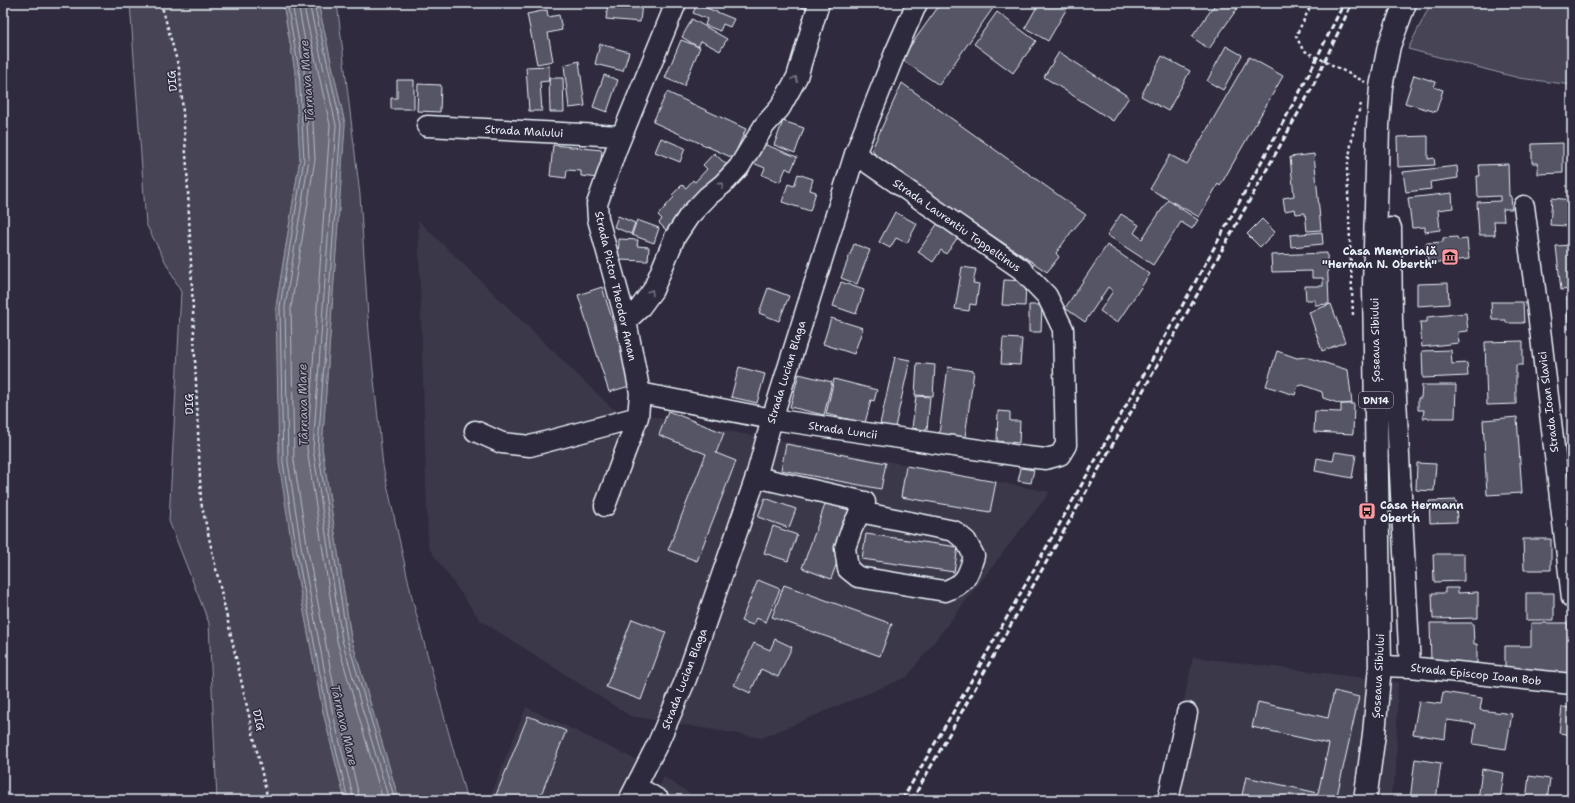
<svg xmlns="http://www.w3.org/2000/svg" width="1575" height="803" viewBox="0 0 1575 803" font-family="'Shantell Sans',sans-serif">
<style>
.built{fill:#3b3749}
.green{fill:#464455;stroke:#979aa6}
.water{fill:#696978;stroke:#9c9fab}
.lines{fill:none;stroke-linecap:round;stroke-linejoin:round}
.shore{stroke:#b5bbc5;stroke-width:1}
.building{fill:#575565;stroke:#e8f1f8}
.minor-casing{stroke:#e8f1f8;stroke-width:23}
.major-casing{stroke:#e8f1f8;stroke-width:25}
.path{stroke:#e8f1f8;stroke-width:2.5;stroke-dasharray:3 3;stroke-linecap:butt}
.minor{stroke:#2f2a3d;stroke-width:20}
.major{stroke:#2f2a3d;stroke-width:22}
.rail{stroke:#e8f1f8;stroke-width:3;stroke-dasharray:6 3;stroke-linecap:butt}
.path-bridge{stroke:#e8f1f8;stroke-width:2.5;stroke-dasharray:3 3;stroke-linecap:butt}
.oneway{stroke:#70707e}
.labels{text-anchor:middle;stroke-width:3;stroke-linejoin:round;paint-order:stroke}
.shield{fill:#2f2a3d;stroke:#b0b5c0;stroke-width:1}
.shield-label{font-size:10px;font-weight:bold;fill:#e8f1f8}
.street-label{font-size:11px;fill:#e8f1f8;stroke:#2f2a3d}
.poi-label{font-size:11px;font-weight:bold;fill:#e8f1f8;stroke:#2f2a3d;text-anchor:end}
.water-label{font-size:12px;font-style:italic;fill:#afb4be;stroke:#2f2a3d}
</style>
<rect width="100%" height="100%" fill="#2f2a3d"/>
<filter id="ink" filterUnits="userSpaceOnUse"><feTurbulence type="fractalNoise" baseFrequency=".025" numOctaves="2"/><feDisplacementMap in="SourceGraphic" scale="8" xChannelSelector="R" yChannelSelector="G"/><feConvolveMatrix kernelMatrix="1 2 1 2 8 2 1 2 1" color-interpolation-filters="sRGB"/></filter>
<g filter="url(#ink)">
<path class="built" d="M418,220l195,189 437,83 -143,185 -145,61 -132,-22 -150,-96 -52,-73z
M1193,657l205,25 -2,92 -7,26h-226z
M526,707l121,58 -18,35h-140z
M664,777l36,23h-48z"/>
<path class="green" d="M130,3h153l12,68 5,88 -24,148 17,246 30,159 22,88h-128l-8,-177 -40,-102 12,-229 -35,-68z
M318,3h19l23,192 9,137 14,134 30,136 54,198h-68l-48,-162 -29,-190 23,-324z
M1431,3h141v82l-53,-7 -111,-29z"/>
<path class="water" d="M283,3h35l27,121 -23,324 29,190 48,162h-54l-22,-88 -30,-159 -14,-90 -3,-156 24,-148 -5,-88z"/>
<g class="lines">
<path class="shore" d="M287,3l12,67 5,89 -24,148 3,155 14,90 30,159 21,89
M292,3l12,67 5,89 -24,148 3,155 14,90 30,158 22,90
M298,3l12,66 5,90 -24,149 3,153 14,90 30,157 22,92
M303,3l27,122 -23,324 30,192 46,159
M309,3l27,122 -23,324 29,191 47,160
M314,3l27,122 -23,323 29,191 48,161"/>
</g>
<path class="building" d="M608,3h34l-2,19 -34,-3z
M802,3h9l-2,7 -8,-3z
M941,3h44l8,5 -54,77 -38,-26z
M1039,3h31l-22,38 -23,-13z
M1216,3h25l-32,46 -17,-12z
M697,4l37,15 -4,8 -7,-3 -3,7 -15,-6 2,-6 -14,-6z
M547,10l1,7 11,-2 3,15 -14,3 5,28 -16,3 -10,-50z
M997,12l39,29 -23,32 -39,-29z
M692,19l35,20 -7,12 -19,-10 -3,6 -16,-10z
M681,40l19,7 -16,39 -19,-8z
M600,44l29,8 -6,19 -28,-7z
M1226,46l16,9 -19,35 -16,-9z
M1059,52l70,45 -16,24 -69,-44z
M1162,56l28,15 -22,40 -27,-15z
M1249,57l34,19 -63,110 -2,-2 -19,33 -49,-28 20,-34 17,9z
M579,61l6,45 -16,2 -5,-43z
M549,66v15l-9,1 2,29h-13l-3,-44z
M604,75l14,5 -11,32 -14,-5z
M1414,75l22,7 -2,5 9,3 -7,22 -31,-9z
M549,78h14l1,34h-14z
M397,80h17v29h-23v-11h6z
M902,83l184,132 -14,16 -16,22 3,4 -12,15 -150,-100 -21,-16 -4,-7z
M418,84l23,1 -1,27 -23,-1z
M667,92l79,37 -13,29 -80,-36z
M783,121l21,7 -9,25 -21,-8z
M1428,136v23l6,-1 1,7 -37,2 -1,-30z
M661,138l24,10 -5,14 -25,-10z
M761,143l36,14 -6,14 -5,-3 -6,14 -18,-7 3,-7 -12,-5z
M1563,143v30l-25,1v-11h-6v-19z
M553,145l49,5 -3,28 -18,-2v-5l-14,-1 -1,8 -16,-2z
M714,153l16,15 -61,65 -10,-10 3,-4 -4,-4 16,-18 -2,-2 10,-10 4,3 7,-8 2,2 12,-13 -4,-4z
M1314,154l7,76 -14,1 -2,-18 -9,1 -1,-5 -10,2 -2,-13 11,-2 -4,-39z
M1508,164l1,32h2l1,13h-9l1,12h-10l1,14h-16l-2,-33 23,-1v-5l-22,1 -1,-21h3l-1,-11z
M1457,166l1,12 -28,4 1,7 -25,3 -3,-20z
M798,174l15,5 -3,11 6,2 -6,19 -28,-9 6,-18 6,2z
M1452,193l1,15 -15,2 2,20 -15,2v-5l-13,1 -4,-30z
M1552,198l20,2v13l-2,-1 -1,14 -19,-1z
M1168,200l30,20 -6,9 -11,-7 -28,43 -46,-30 14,-21 18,11 -5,8 8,6z
M895,212l22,12 -10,19 -11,-5 -6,10 -11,-6z
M618,216l17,7 -4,11 -17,-7z
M1262,219l13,13 -15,15 -13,-13z
M637,220l22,8 -5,15 -22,-8z
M938,223l20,14 -12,17 -5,-4 -8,12 -15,-10z
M1322,232l1,12 -32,3 -1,-12z
M1457,237l1,3 9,-1 2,20 -41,4 -2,-20 17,-1v-4z
M619,239l19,1 -1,6 12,1 -1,14 -30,-1z
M854,244l16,6 -13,34 -16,-6z
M1107,245l43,29 -33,49 -17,-12 13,-20 -5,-4 -23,35 -20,-14z
M1572,245v44l-11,1 -5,-44z
M1327,253l2,51 -14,1v-5h-9l-1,-14h18v-8h-11v-7l-40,1 -1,-17z
M962,267l14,2 -3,14 6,1 -3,21 -6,-1 -1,7 -14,-2z
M1004,280l22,1 -1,25 -23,-1z
M841,282l23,8 -8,24 -23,-8z
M1448,283l1,21 -32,2v-22z
M602,287l31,98 -24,7 -31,-97z
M768,288l21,8 -10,25 -20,-8z
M1567,298h5v31h-4z
M1491,302h32l1,21h-18v-3h-14z
M1331,304l14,38 -23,9 -13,-39z
M1029,305h13l-1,27h-12z
M1466,313l2,18 -10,1 1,11 -37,4 -2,-25h7v-5z
M831,318l32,10 -9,26 -31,-10z
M1003,338l19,1 -2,26 -19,-1z
M1523,341v24h-7v39l-29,1 -2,-63z
M1451,350l1,14 15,-1 1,13 -45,2 -1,-27z
M1277,351l20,7 9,-1 42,13 4,33 -11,1 -18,-6 -1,-6 -19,-7 -5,1 -3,9 -29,-9z
M895,357l15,3 -15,67 -15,-3z
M917,363l18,2 -2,31 -18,-1z
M739,367l26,7 -8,29 -26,-6z
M948,367l26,4 -9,66 -26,-3z
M799,374l33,8 -8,33 -34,-8z
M834,379l43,11 -3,11 -3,-1 -6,23 -39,-9z
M1422,385h34l-1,33h-32l1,-8h-6v-12h3z
M916,396l14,1 -3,33 -15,-2z
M1341,404h13l-1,30 -39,-2 1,-21 26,1z
M668,411l56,22 -8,20 20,8 -39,100 -29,-11 38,-96 -47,-19z
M998,411l12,1v9h10l-1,22 -22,-2z
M1517,417l5,76 -35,2 -4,-75z
M786,444l100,19 -5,26 -100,-19z
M1563,445h9v27l-6,1z
M1335,452l21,3 -4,23 -37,-7 2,-13 16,3z
M1417,463l19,1 -2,27 -18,-1z
M906,466l90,16 -6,30 -89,-15z
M1021,468l13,2 -3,13 -13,-2z
M765,498l31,11 -7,19 -31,-11z
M1456,500l1,22 -27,1 -1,-22z
M826,502l29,10 -24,67 -29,-11z
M773,526l24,9 -9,26 -24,-8z
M866,534l92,13 -4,25 -92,-13z
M1523,539h28v31h-27z
M1433,554h31v27l-30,1z
M758,580l22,9 -14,33 -10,-4 -3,7 -12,-4z
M784,585l108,39 -12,32 -108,-39z
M1445,588h13v5l20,-1v26l-45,1 -1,-26h13z
M1526,593h28v27h-28z
M632,619l34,13 -25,68 -35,-13z
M1430,623h43l1,21h3v19h-46z
M1531,623h37v52h-63v-29h26z
M775,639l17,8 -14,30 -17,-8 -11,24 -16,-8 20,-42 16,7z
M1334,691l25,6 -23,103h-95l5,-23 72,16 11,-49 -77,-17 6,-25 70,16z
M1443,692l39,6 -2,12 32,4 -6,35 -33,-5 3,-20 -29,-4 -2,19 -32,-5 6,-33 22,3z
M1562,707l10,1v27l-13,-2z
M528,716l38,15 -27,69h-45z
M1415,759l26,4 -5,37h-26z
M1482,769l22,4 -4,27h-22z
M1529,776l21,3 -3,21h-21z"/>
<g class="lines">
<g class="minor-casing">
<path id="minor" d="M427,126l194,10
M1524,206l13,98 35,294
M1391,228l1,93 18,346
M626,321l13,-12 14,-19 22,-53 14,-21 19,-20 15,-12 16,-17 25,-41 16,-18 17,-31 22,-74
M640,393l132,26 255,38 19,2 14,-4 6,-10 -3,-116 -16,-33 -26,-27 -166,-115
M475,431l27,12 28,3 108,-29
M756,477l109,25 -13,26 -7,20 3,21 10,8 87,14c21,-7 23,-15 29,-35l-8,-15 -12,-10 -94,-19
M605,506l33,-89 2,-24 -14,-72 -28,-102 -1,-15 19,-54 60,-147
M1380,666l30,1 162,17
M636,786l23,14
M629,800l29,-57 28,-64 70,-202 16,-58 83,-265 40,-101 22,-50
M1168,800l19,-87"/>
</g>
<g class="major-casing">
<path id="major" d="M1365,800l9,-66 6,-68 -6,-379 4,-160 3,-40 8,-41 16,-43"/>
</g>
<path class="path" d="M161,3l19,69 7,96 14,334 67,298
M1342,70l23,12
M1353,315l-6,-146 7,-42 7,-23"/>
<use href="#minor" class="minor"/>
<use href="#major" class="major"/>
<path class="rail" d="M902,800l64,-110 210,-373 127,-231 41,-83
M912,800l271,-480 128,-230 41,-87"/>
<path class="path-bridge" d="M1312,3l-16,33 7,14 39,20"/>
</g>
<defs><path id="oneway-chevron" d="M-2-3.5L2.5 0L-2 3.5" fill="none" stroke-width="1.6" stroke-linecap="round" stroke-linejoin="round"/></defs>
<g class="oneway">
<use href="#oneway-chevron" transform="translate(795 79) rotate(-65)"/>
<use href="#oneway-chevron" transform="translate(721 185) rotate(-41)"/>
<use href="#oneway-chevron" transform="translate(651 292) rotate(-57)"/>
</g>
</g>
<defs>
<g id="museum-square" transform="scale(0.9)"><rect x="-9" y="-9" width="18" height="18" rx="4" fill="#ff9aa2" stroke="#2f2a3d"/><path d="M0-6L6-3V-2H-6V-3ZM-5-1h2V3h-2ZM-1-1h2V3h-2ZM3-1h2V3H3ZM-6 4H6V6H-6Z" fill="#111"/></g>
<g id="bus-square" transform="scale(0.9)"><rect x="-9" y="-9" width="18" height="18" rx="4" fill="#ff9aa2" stroke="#2f2a3d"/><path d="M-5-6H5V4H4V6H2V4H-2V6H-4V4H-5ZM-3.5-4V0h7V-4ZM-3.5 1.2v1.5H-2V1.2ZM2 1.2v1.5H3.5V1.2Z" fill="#111"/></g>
</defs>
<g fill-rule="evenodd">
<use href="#museum-square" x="1450" y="257"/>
<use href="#bus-square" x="1367" y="511"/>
</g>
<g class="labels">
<rect class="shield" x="1359" y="392" width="34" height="16" rx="3"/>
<g class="shield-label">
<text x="1376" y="404">DN14</text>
</g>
<g class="street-label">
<text transform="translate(172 81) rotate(-96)" y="4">DIG</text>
<text transform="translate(524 131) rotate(3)" y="4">Strada Malului</text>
<text transform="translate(957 225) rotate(35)" y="4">Strada Laurentiu Toppeltinus</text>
<text transform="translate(616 286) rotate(77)" y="4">Strada Pictor Theodor Aman</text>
<text transform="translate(1375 340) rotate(-91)" y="4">Șoseaua Sibiului</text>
<text transform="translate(786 372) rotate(-73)" y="4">Strada Lucian Blaga</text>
<text transform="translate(1548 402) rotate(-97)" y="4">Strada Ioan Slavici</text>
<text transform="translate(189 404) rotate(-92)" y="4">DIG</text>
<text transform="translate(843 430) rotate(8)" y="4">Strada Luncii</text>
<text transform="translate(1476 674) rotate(6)" y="4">Strada Episcop Ioan Bob</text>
<text transform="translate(1378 676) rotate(-87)" y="4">Șoseaua Sibiului</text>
<text transform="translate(684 679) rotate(-69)" y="4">Strada Lucian Blaga</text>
<text transform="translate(259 720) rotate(77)" y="4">DIG</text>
</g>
<g class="poi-label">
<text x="1437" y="255">Casa Memorială<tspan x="1437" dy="13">"Herman N. Oberth"</tspan></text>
<text x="1380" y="509" text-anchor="start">Casa Hermann<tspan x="1380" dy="13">Oberth</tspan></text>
</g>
<g class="water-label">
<text transform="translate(307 81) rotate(-94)" y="4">Târnava Mare</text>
<text transform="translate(303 405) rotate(-91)" y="4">Târnava Mare</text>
<text transform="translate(344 725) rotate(77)" y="4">Târnava Mare</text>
</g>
</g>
<rect width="1575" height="803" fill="none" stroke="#2f2a3d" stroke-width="16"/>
<rect x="8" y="8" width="1559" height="787" fill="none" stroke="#e8f1f8" stroke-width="1.5" filter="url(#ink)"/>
</svg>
